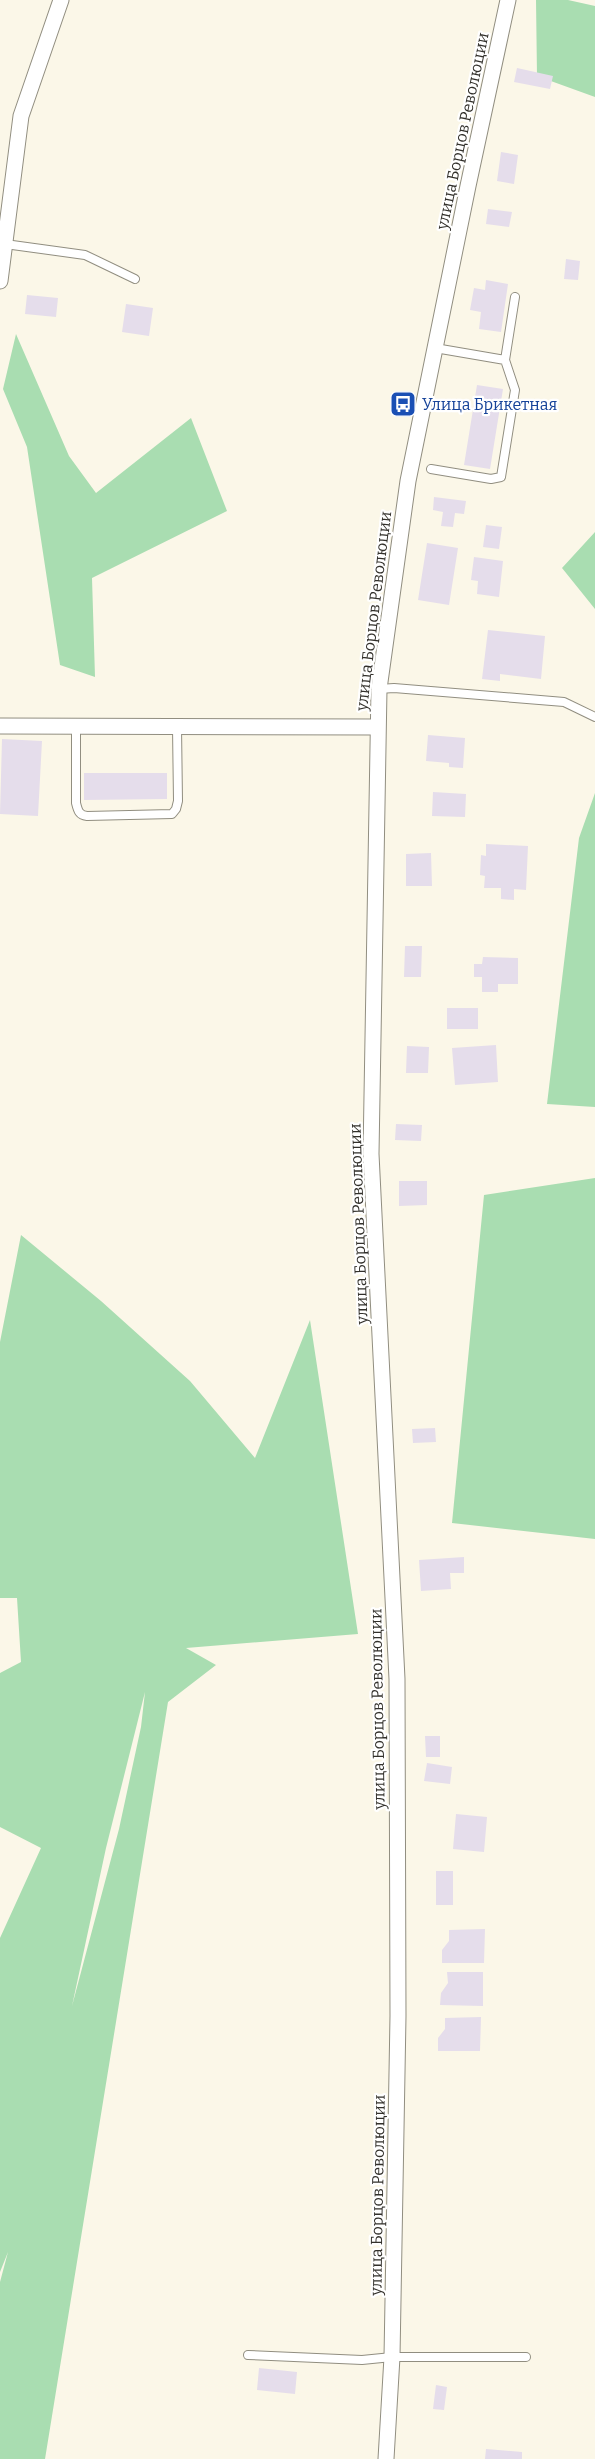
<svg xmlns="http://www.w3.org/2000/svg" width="595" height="2459" viewBox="0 0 595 2459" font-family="Bitter,serif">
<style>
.green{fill:#a9ddb1;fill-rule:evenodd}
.building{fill:#e5ddeb}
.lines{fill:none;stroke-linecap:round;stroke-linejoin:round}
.service-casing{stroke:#918e80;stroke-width:10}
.minor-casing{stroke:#918e80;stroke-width:17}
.service{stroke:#fff;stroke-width:8}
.minor{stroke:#fff;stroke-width:15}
.labels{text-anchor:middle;stroke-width:4.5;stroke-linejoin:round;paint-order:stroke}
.street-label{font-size:16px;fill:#32302b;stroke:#fff}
.transit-label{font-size:16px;fill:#164399;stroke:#fff;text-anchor:start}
</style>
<rect width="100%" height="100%" fill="#fbf7e8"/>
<path class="green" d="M536,0h32l27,6v91l-58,-21z
M16,334l53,122 27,37 95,-75 36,93 -135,67 3,99 -35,-12 -33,-218 -24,-58z
M595,532v77l-33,-41z
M595,793v314l-48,-3 32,-266z
M595,1178v361l-143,-16 32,-328z
M21,1235l80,66 89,80 65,77 55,-138 48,314 -172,14 30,17 -48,37 -123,757h-45v-177l8,-30 -8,20v-334l41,-90 -41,-21v-154l21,-11 -4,-64h-17v-256zM145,1692l-4,35 -22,102 -47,177 34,-158z"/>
<path class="building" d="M517,68l36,8 -3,13 -36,-7z
M501,152l17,3 -4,29 -17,-3z
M488,209l24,3 -3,15 -23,-3z
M566,259l14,2 -2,19 -14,-1z
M486,280l22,4 -7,48 -22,-3 2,-17 -11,-2 4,-22 11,2z
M27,295l31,3 -2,19 -31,-3z
M126,304l27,4 -4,28 -27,-4z
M477,385l26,4 -13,80 -26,-4z
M434,497l32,4 -2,13 -9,-1 -2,14 -12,-1 2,-14 -10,-2z
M486,525l16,2 -3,22 -16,-2z
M427,543l31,5 -9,57 -31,-5z
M474,557l29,4 -4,36 -22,-3 1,-13 -7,-1z
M488,630l57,6 -4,43 -41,-5v7l-18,-2z
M428,735l37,3 -2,30 -14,-1v-4l-23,-2z
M2,739l40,2 -4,75 -38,-2z
M84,773h83v26l-83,1z
M433,792l33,2 -1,23 -33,-1z
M486,844l42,2 -2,44 -12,-1v11l-13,-1v-11h-17l1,-12 -5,-1 1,-20 5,1z
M431,853l1,33h-26v-32z
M405,946h17l-1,31h-17z
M483,957l35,1v26h-20v8h-16v-15h-8v-13h8z
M447,1008h31v21h-31z
M496,1045l2,37 -43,3 -3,-37z
M407,1046l22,1 -1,26h-22z
M396,1124l26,1 -1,16 -26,-1z
M399,1181h28v24l-28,1z
M435,1428l1,14 -23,1 -1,-14z
M464,1557v16h-14l1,16 -30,2 -2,-31z
M425,1736h15v21h-14z
M427,1763l25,4 -2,17 -26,-3z
M456,1814l31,3 -3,35 -31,-3z
M436,1871h17v34h-17z
M485,1929l-1,34h-42v-13l7,-9v-11z
M447,1972h36v34l-43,-1 1,-12 7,-10z
M481,2017l-1,34h-42v-13l7,-9v-11z
M259,2368l38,4 -2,22 -38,-4z
M436,2385l11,2 -3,23 -11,-1z
M486,2449l36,3v7h-37z"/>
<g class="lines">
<g class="service-casing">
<path id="service" d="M5,244l80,11 50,24
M505,360l10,-63
M431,469l60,10 10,-2 14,-87 -10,-30 -70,-12
M379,689l15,-1 170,14 31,15
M76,726v77c2,8 3,12 11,13l85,-2 4,-5 2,-8 -1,-74
M248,2355l114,5 30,-3h134"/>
</g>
<g class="minor-casing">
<path id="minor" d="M0,281l21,-165 40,-116
M0,726l378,1
M386,2459l6,-102 6,-341 -1,-337 -26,-525 8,-465 29,-208 60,-295 40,-186"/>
</g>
<use href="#service" class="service"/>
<use href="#minor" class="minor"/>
</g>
<defs>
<g id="bus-square" transform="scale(1.35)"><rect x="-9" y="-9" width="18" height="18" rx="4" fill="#1a4fb4" stroke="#fff"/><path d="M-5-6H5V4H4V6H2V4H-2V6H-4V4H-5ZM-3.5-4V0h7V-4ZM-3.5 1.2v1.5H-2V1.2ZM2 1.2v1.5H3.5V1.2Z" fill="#fff"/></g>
</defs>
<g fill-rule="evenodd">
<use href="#bus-square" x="403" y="404"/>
</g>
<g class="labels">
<g class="street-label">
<text transform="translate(462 131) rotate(-78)" y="6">улица Борцов Революции</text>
<text transform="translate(373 611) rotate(-83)" y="6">улица Борцов Революции</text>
<text transform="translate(358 1224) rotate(-92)" y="6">улица Борцов Революции</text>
<text transform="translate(377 1709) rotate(-91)" y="6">улица Борцов Революции</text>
<text transform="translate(377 2195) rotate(-89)" y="6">улица Борцов Революции</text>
</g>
<g class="transit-label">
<text x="422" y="410">Улица Брикетная</text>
</g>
</g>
</svg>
